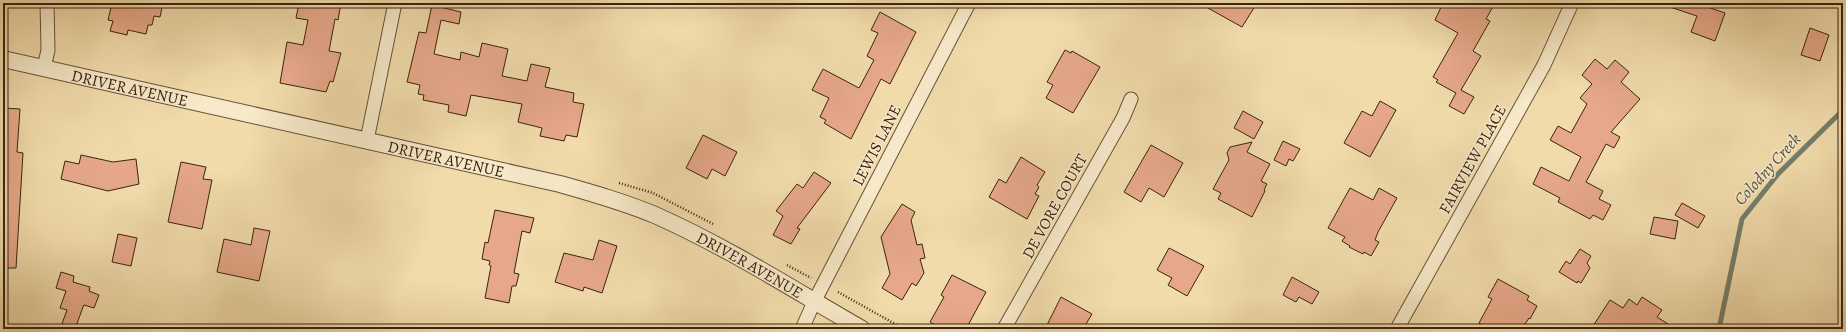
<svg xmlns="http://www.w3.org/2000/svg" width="1846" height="332" viewBox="0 0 1846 332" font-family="Alegreya,serif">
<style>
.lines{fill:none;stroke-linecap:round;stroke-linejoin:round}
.stream{stroke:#747e6a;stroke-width:5}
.building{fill:#e6a889;stroke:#3a2311}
.minor-casing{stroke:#685138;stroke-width:15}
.tertiary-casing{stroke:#685138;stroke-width:18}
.path{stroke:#3a2311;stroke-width:2.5;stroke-dasharray:1 2;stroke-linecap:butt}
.minor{stroke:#f6e8c8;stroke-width:13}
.tertiary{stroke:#f6e8c8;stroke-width:16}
.labels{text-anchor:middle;stroke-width:3;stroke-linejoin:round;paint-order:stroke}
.street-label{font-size:16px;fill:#3a2311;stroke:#f6e8c8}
.water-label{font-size:17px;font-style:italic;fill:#57513e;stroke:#f6e8c8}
</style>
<rect width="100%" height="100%" fill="#f1dbab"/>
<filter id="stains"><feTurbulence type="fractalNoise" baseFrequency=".005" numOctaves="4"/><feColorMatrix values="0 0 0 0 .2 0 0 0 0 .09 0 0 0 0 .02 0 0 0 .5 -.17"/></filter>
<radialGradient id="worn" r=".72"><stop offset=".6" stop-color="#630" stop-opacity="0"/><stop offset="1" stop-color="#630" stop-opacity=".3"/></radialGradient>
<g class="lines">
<path class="stream" d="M1719,329l23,-110 36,-45 65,-64"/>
</g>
<path class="building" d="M112,3h51l-3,14 -6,-1 -2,9h-4l-2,9 -18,-4 -1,5 -17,-4 3,-10 -5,-1z
M299,3h42l-3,17 -3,-1 -6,32 12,2 -8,29 -3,-1 -4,11 -46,-9 7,-41 16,3 5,-25 -12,-2z
M1199,3h58l-15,24z
M1443,3h52l-9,16 4,2 -17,30 8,5 -20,34 13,7 -10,17 -15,-8 7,-13 -20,-11 2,-2 -5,-3 25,-44 -23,-13z
M1664,3h32l29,10 -10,28 -24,-9 6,-16 -33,-11z
M432,5l29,7 -2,12 -18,-4 -7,34 26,6 1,-8 18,5 3,-14 26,6 -6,27 25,5 4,-17 19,4 -5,19 29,6 -1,9 11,2 -7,33 -11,-2 -2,6 -24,-5 2,-8 -24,-6 4,-18 -51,-9 -5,21 -18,-4 1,-7 -26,-5 1,-5 -6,-1 2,-9 -13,-3 12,-50 7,1z
M880,12l36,20 -26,52 -9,-5 -30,60 -27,-16 2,-3 -6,-3 9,-19 -17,-8 11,-21 36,19 15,-28 -7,-4 11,-23 -7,-3z
M1810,28l19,7 -9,26 -19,-6z
M1065,50l6,3 1,-2 28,16 -27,46 -27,-15 7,-13 -6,-3z
M1595,59l12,10 8,-9 14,12 -8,10 19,17 -29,33 9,5 -6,11 -8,-4 -20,38 17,9 -4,8 12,6 -8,15 -10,-5 -3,4 -32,-17 2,-4 -27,-14 8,-17 28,14 12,-24 -31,-17 8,-14 13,7 16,-29 -7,-6 12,-14 -10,-9z
M1380,101l16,9 -26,47 -26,-14 18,-32 10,5z
M3,108l17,1 -3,43 6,1 -7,115h-13z
M1243,111l20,11 -9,17 -20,-11z
M703,135l34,17 -12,24 -13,-7 -5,10 -21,-11z
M1283,141l17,8 -7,12 -4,-2 -3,7 -12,-6z
M1252,142l-5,10 23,12 -9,17 6,3 -3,6 1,1 -13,26 -34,-18 3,-6 -8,-4 16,-29 -2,-7 3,-6z
M1151,145l32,18 -19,34 -15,-9 -8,14 -17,-10z
M81,155l32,7 23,-3 3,25 -31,7 -47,-12 4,-18 14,3z
M1021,157l24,15 -8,13 2,2 -4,7 4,2 -12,23 -38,-22 10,-18 7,4z
M181,162l25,5 -3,12 9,1 -10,49 -34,-7z
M814,172l17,11 -34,45 3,1 -9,15 -18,-9 10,-19 -7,-5 21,-27 6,4z
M1350,188l23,12 6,-12 18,10 -19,34 -3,8 4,2 -8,14 -7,-4 -1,2 -14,-7 1,-1 -8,-5 3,-4 -17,-9z
M1682,203l23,13 -7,12 -23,-13z
M902,204l13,8 -4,8 6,25 5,-1 3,14 -5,1 4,14 -8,13 -4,-3 -10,17 -20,-12 8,-14 -9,-37z
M495,210l39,8 -4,15 -8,-2 -8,42 5,1 -3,12h-4l-3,17 -24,-5 6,-32 -2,-1 1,-4 -8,-2 3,-17 3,1z
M1654,217l24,4 -3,18 -25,-5z
M254,228l16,3 -11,50 -42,-9 7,-33 27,6z
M118,234l19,4 -6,28 -19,-4z
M599,240l18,6 -15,47 -18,-6 -1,4 -28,-9 9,-29 29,7z
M1169,248l35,18 -17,30 -19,-11 4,-7 -15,-8z
M1580,249l11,7 -4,7 3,5 -9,15 -3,-2 -1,2 -18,-11 7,-11 4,3z
M61,272l13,4 -1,6 17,5 -1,4 10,4 -5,13 -10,-3 -1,2 -8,22h-15l7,-19 -7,-2 6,-17 -10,-3z
M952,275l34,17 -20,37h-24l-12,-7 14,-25 -3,-2z
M1292,277l27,15 -7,12 -13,-7 -3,5 -13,-7z
M1498,279l31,17 -2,4 10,6 -7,13 -1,-1 -4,6 -7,3 -1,2h-28l-10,-6 13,-24 -4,-2z
M1061,297l31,17 -9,15h-38z
M1642,297l20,13 -5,7 19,12h-85l19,-29 13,8 6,-9 8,6z"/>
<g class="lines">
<g class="minor-casing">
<path id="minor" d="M44,68l4,-18 -1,-47
M367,140l28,-137
M802,329l12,-27 155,-299
M1004,329l119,-211 8,-19
M1397,329l147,-264 28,-62"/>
</g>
<g class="tertiary-casing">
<g id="tertiary">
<path id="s1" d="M3,59l557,125c32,9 64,18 95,31 72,32 139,75 207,114"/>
</g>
</g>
<path class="path" d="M619,183l34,10 60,31
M787,265l24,13
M838,292l66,37"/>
<use href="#minor" class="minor"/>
<use href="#tertiary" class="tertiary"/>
</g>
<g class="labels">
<g class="street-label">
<text dy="6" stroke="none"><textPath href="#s1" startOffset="130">DRIVER AVENUE</textPath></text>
<text transform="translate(876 145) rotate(-63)" y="6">LEWIS LANE</text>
<text dy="6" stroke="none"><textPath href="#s1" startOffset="454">DRIVER AVENUE</textPath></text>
<text transform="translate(1472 159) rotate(-61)" y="6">FAIRVIEW PLACE</text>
<text transform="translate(1054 206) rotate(-61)" y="6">DE VORE COURT</text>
<text dy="6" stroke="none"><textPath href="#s1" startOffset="778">DRIVER AVENUE</textPath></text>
</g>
<g class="water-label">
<text transform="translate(1767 169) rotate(-48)" y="6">Colodny Creek</text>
</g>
</g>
<rect width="1846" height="332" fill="none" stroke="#f1dbab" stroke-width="16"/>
<rect x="4" y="4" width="1838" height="324" fill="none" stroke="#3a2311" stroke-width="2"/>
<rect x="8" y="8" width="1830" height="316" fill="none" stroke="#3a2311"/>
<rect width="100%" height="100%" filter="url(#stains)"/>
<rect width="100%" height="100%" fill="url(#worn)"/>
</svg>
